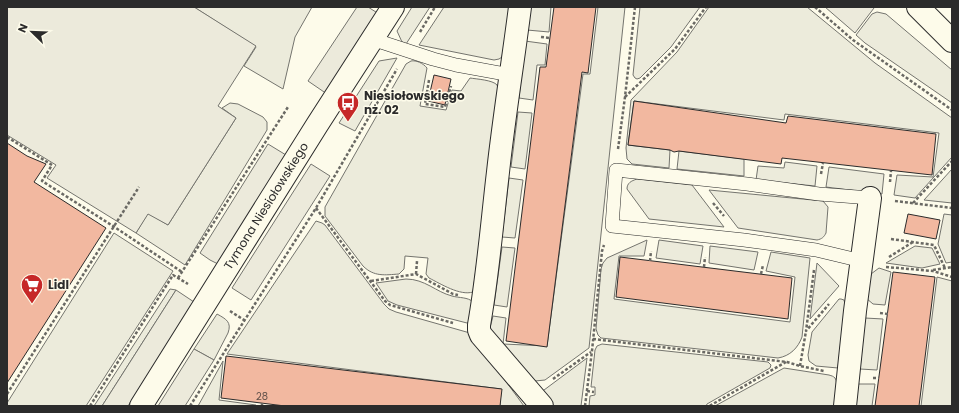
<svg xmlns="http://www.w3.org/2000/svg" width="959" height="413" viewBox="0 0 959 413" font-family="Poppins,sans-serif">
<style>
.green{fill:#ecebdb;stroke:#74746e}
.parking{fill:#eceadb;stroke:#74746e}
.building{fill:#f2b8a0;stroke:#2b2b2b}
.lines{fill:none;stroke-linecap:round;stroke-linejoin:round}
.service-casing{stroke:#2b2b2b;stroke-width:14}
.minor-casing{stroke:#2b2b2b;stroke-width:24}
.path{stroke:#6a6964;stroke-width:2.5;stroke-dasharray:3 2;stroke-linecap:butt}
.service{stroke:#fdfbea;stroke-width:13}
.minor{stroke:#fdfbea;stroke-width:22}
.labels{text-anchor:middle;stroke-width:3;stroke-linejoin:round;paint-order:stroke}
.number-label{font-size:10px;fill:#5d4e48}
.poi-label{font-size:12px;font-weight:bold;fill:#2b2b2b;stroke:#fdfbea;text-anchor:start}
.street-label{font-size:12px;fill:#2b2b2b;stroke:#fdfbea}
</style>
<rect width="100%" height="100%" fill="#fdfbea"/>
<path class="green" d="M194,7h118l-17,30 -12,52 -39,-23 12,-19z
M412,7h18l-24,37 -4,-2 -5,-11z
M444,7h67l-9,50 -3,2 -5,1 -75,-15z
M530,7h21l-2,25 -22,-2z
M598,7h27l-36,341 -44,32 -10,1 -46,-49 4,-16 13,2 -3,26 44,2 36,-272h7z
M640,7h60l-29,40 -31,31 -3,1 -2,-1 -2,-3z
M709,7h98l68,56 77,55v39l-37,41 -21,-3 3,-20 36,2 6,-44 -154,-19 -1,6 -150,-19 -6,44 42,5 -1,18 -37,-4 -5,-5 -1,-11 5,-48 46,-48z
M877,12l9,2 66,56v33l-87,-60 -9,-8 16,-21z
M525,41l22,3 -2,21h-8l-4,35 -14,-2z
M397,58l-42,73 -16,-8 40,-62z
M411,61c5,-1 12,2 16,7l-7,38 26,4 6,-20 9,1 9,-13c6,1 23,2 27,7 1,2 2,5 2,7l-26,200c-13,4 -32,-8 -44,-14l-3,-4 2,-16 -23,-2 -1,13 -5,5c-14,1 -25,3 -36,-8l-38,-50v-9l81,-143z
M230,103l8,1 25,13 4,5v8l-82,135 -49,-32 12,-20 20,12 68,-107 -14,-10z
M518,112l14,1 -7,56 -14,-2z
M679,151l65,8v17l-67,-7z
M785,162l32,4 -2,20 -59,-6 2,-14 26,2z
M829,167l55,7 -2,20 -56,-7z
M952,169v34l-28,-3z
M509,178l14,2 -8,58 -13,-1z
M637,179l55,6 32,42 -75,-8 -22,-30c0,-6 4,-8 10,-10z
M709,190l114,11 5,6 -2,26c-2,4 -4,6 -9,7l-79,-12z
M944,214l8,1v47l-6,1 -8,-19z
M316,221l6,2 3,2 59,79 5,5 7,3 74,21 54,73h-24l1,-17 -274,-35z
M114,233l59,38 -87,135h-79v-3z
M647,240l-3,16h-25l-5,43 176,23 5,-45 -29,-6 5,-19 39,6 -8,79c-4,11 -12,19 -24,21l-177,-20 -3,-3 -2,-6 5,-60 2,-6 4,-5z
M659,240l44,6 -3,18 -44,-6z
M710,246l48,6 -4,18 -45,-7z
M915,246l17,2 8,16 -18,4 -36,-5z
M502,247l13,1 -8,59 -13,-2z
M817,263l22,23 -29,33z
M879,268l12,4 -6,33 -12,-1 -7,-6 5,-24z
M937,277l15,4v125h-31z
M406,279c19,0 30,13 46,17 7,2 16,1 21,6l-3,20 -3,1 -70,-18 -9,-4 -12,-18z
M170,289l6,1 -74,116h-8z
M839,299h2l3,1 1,4 -7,64 -22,-2 -7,-5 -1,-6 4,-23z
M217,314c9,5 15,8 11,19l-14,27 -20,-11z
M865,318l18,1 -6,51 -17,-1z
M602,344l166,18 3,3 -1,3 -63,36 -1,2h-117l1,-10 5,-1v-8h-4l4,-37 2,-4z
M587,358l-6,48h-31l-10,-13z
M223,361l-4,39 37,5v1h-58z
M784,368l45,7c3,1 4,1 6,3 4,5 0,21 -1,28h-119z
M857,384h18l-3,22h-17z"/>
<path class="parking" d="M7,7h187l62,39 -38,60 18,12 -68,107 -20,-11 -12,19 -89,-55 9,-13 -49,-30z
M357,7h11l11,7 -52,80 -19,-13z
M825,7h48l1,1 -19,25z
M268,144l18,11 -68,109 -8,-4 -10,-7z
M311,164l19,12 -79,124 -19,-12z
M176,290l18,12 -66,104h-26z
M194,349l20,11 -29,46h-27z"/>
<path class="building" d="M554,7h42l-8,66 -6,-1 -35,275 -41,-6 34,-274h6z
M434,75l17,4 -6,26 -17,-4z
M634,101l152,22 2,-7 148,18 -4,41 -150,-17 -1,6 -102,-13 -5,1 -4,-2 -42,-5z
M7,143l20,13 19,8 -12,18 72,46 -99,155z
M908,214l32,6 -4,19 -32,-6z
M620,257l172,21 -4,41 -172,-22z
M893,272l42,5 -16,129h-44z
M226,356l276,33 -2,17h-215l-64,-8z"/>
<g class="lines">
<g class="service-casing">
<path id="service" d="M372,39l61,20 23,6 55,10
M862,261l-46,-11 -72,-10 -132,-14 4,-56 131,14 72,10 51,4"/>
</g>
<g class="minor-casing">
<g id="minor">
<path d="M520,7c-7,55 -16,110 -22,165 -6,51 -10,102 -19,153v5l2,5 61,71"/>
<path d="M918,7l34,34"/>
<path id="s1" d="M141,406l176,-281 76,-118"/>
<path d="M845,406l10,-95 15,-113"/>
</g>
</g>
<path class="path" d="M815,7l38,33 99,70
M420,32l15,-25
M541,37l9,1
M429,80l-4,24 20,3 6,-21
M625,97l50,-48 31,-42
M7,137l45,28 -10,16 71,45 69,46
M618,149l7,-52 10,-90
M821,174l2,-11
M890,182l1,-11
M895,201l57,7
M713,203l11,13
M913,203l39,-42
M316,208l69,93 5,4 63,18
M891,239l43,6 11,23
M889,257l24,-15
M650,261l1,-10
M704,267l1,-10
M886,267l47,4 19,6
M814,270l-8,61 23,-27
M933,270l19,-3
M416,274l1,-13
M761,274l2,-9
M178,278l110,-171
M371,281l45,-7 37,20 5,1
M230,311l14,9
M880,313l8,1
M593,339l194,23 13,4 24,5
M800,366l6,-35
M873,378h6
M553,379l38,-27
M587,391l7,1
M7,394l132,-207
M90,406l83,-131 15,9
M190,406l126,-198 81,-139
M262,406v-3
M585,406l7,-55 10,-100 2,-6
M710,406l1,-1 75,-43"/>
<use href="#service" class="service"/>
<use href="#minor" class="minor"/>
</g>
<defs>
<g id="bus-pin" transform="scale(1.15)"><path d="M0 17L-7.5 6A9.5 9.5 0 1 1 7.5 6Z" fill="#c62828" stroke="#fdfbea"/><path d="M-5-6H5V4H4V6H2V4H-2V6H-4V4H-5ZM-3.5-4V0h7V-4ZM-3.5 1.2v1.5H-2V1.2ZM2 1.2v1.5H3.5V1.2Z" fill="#fff"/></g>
<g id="supermarket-pin" transform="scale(1.15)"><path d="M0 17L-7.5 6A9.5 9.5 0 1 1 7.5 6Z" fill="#c62828" stroke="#fdfbea"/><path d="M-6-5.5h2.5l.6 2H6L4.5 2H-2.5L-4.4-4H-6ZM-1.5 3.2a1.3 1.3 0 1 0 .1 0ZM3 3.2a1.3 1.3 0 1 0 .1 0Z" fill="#fff"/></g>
</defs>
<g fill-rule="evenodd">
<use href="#bus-pin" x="348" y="103"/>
<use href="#supermarket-pin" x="32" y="285"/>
</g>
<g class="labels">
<g class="number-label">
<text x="262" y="400">28</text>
</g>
<g class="poi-label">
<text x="364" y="100">Niesiołowskiego<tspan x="364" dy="14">nż. 02</tspan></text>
<text x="48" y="289">Lidl</text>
</g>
<g class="street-label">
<text dy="4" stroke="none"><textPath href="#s1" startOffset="236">Tymona Niesiołowskiego</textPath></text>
</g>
</g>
<rect width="959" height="413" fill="none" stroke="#2b2b2b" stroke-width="16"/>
<g transform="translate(32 32) rotate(293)" stroke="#fdfbea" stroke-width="3" paint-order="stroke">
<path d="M0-3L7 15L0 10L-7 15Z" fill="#2b2b2b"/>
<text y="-6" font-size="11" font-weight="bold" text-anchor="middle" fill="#2b2b2b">N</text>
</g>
</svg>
